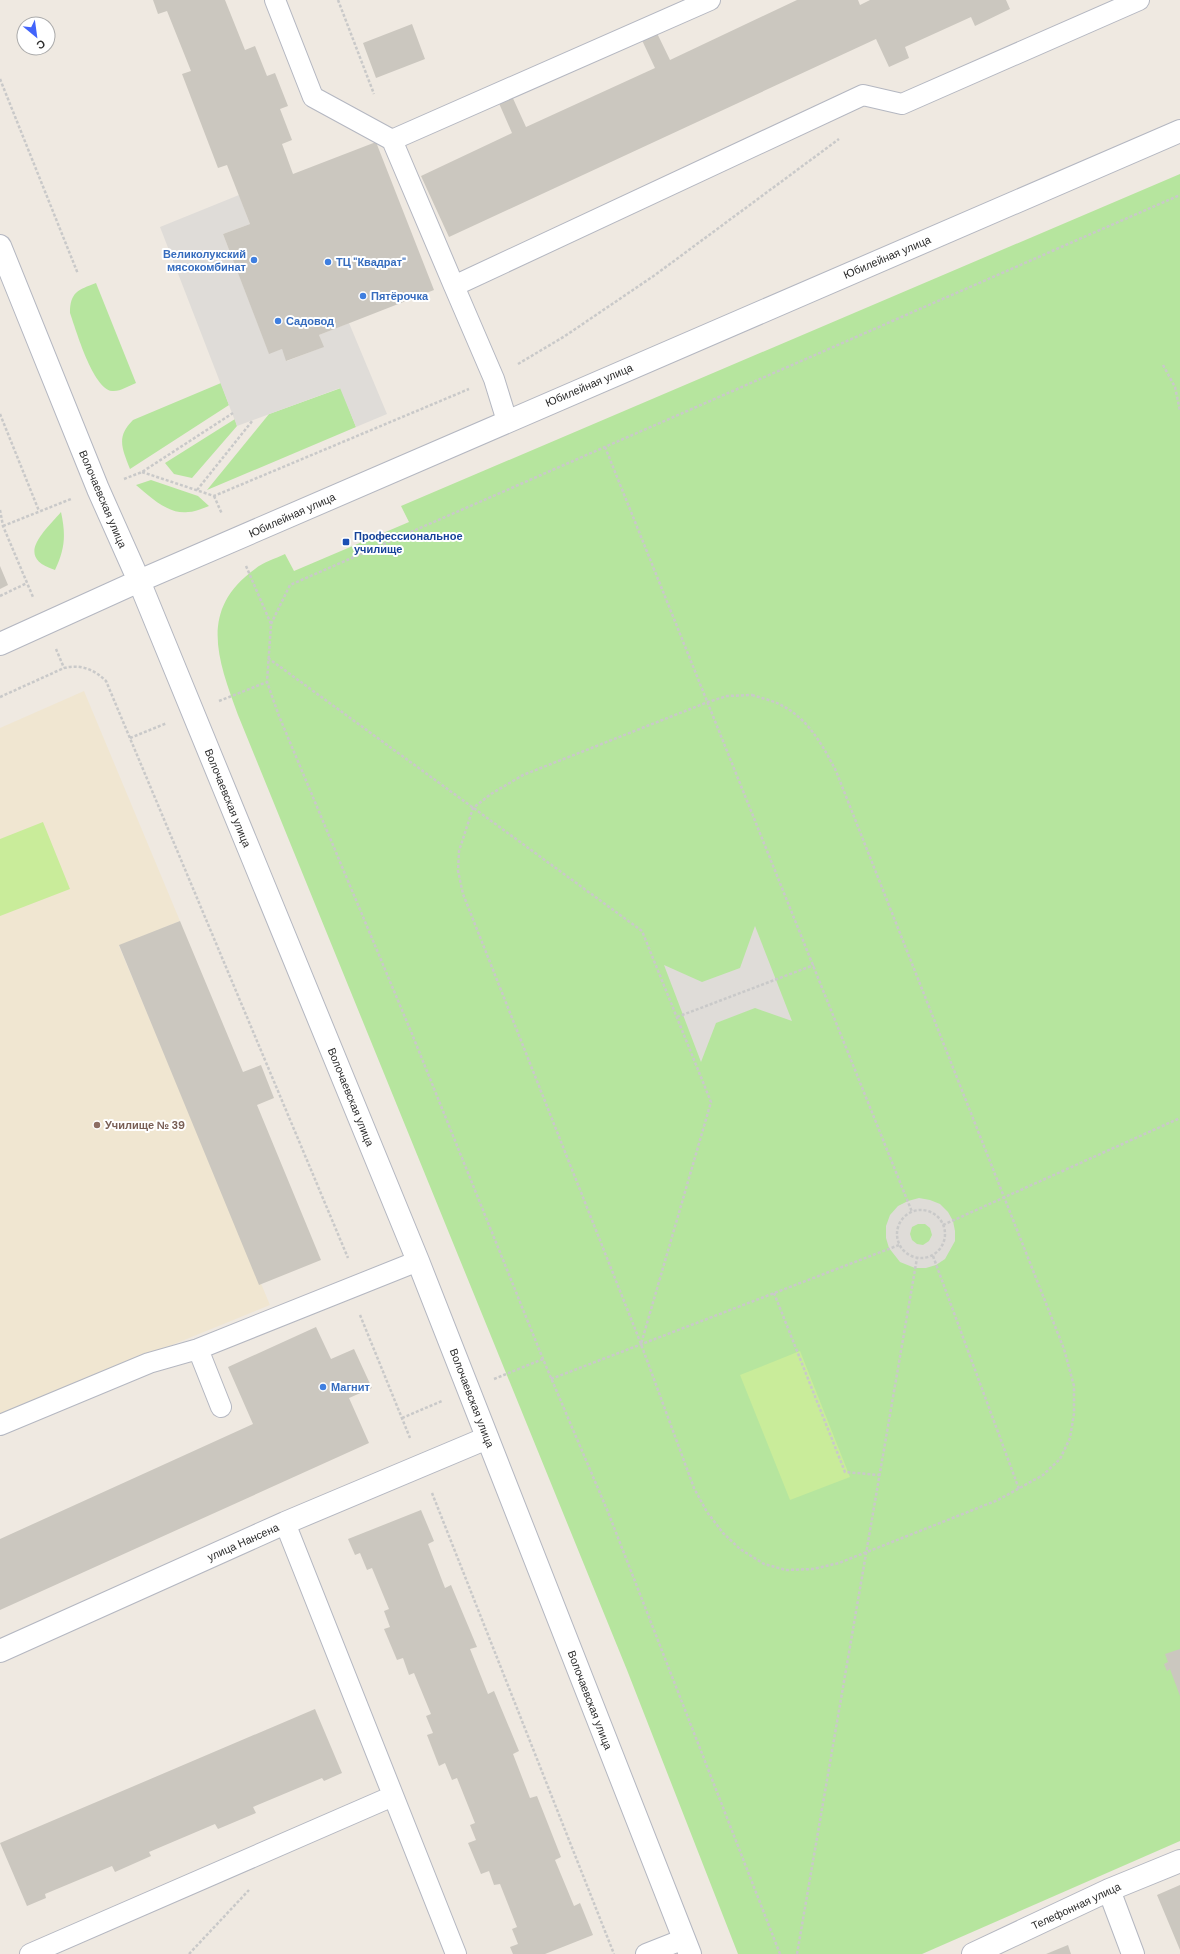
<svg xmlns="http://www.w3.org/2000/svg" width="1180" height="1954" viewBox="0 0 1180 1954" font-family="'DM Sans',sans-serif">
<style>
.education{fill:#f0e6d1}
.green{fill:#b6e59e}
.pitch{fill:#c9ec9a}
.plaza{fill:#dfdcd8;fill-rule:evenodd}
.building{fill:#cbc7bf}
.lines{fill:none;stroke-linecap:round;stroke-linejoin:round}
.service-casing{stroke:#b4b7c1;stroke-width:22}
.minor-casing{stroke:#b4b7c1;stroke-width:24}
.tertiary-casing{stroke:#b4b7c1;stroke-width:24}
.path{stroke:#c9c9c9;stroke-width:2.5;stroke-dasharray:3 2;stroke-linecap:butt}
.service{stroke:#fff;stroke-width:20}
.minor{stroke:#fff;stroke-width:22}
.tertiary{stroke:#fff;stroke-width:22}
.shop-dot{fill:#3f7fe0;stroke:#fff;stroke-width:1.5}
.transit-dot{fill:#1a4fb4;stroke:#fff;stroke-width:1.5}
.education-dot{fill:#8d6e63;stroke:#fff;stroke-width:1.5}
.labels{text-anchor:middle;stroke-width:4;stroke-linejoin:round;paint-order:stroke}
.shop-label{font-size:11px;font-weight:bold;fill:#366cbe;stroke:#fff;text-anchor:start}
.street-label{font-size:11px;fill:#2e2e2e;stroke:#fff}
.transit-label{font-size:11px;font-weight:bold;fill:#164399;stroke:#fff;text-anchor:start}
.education-label{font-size:11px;font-weight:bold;fill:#785e54;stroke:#fff;text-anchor:start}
</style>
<rect width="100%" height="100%" fill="#efe9e1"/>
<path class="education" d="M84,691l96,230 -61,25 151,359 -270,110v-687z"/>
<path class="green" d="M1180,174v1667l-258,113h-184l-111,-284 -389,-955c-20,-55 -40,-105 17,-146 8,-7 20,-10 30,-15l9,17 115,-49 -8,-16z
M96,283l40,100c-8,3 -16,9 -24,8 -19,-2 -36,-61 -42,-78 0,-21 8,-23 26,-30z
M221,383l8,22 -99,64c-8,-21 -14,-32 3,-49z
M341,388l15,39 -149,63 62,-76z
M235,419l2,7 -45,52 -18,-4 -9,-11z
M151,480l47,16 11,10c-6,2 -14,6 -21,6 -19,3 -38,-15 -52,-27z
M61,512c5,23 4,37 -6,58 -41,-13 -11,-38 6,-58z"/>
<path class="pitch" d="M43,822l27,67 -70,27v-77z
M800,1351l50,126 -60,23 -50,-125z"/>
<path class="plaza" d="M239,195l11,29 -27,10 46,119 13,-4 5,12 36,-14 -4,-12 30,-12 38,91 -31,13 -16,-39 -103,38 -77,-199z
M755,926l37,95 -37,-13 -39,15 -15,39 -37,-97 38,17 38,-14z
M919,1198l11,2 10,4 8,8 5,9 2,10v10l-10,18 -9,6 -10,3h-11l-15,-6 -11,-14 -3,-10v-12l4,-11 8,-9 10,-5zM918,1224h7l5,4 2,7 -3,6 -6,4 -6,-1 -5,-4 -2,-6 2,-7z"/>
<path class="building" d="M153,0h72l20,50 10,-4 12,30 8,-3 13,33 -8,3 12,31 -10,4 11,30 83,-32 58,148 -115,45 5,12 -38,14 -4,-12 -13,5 -46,-120 27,-10 -23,-59 -9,3 -36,-94 9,-3 -24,-60 -9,3z
M797,0h61l2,5 10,-5h136l4,9 -35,17 -4,-9 -66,30 4,11 -20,9 -13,-28 -427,198 -28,-61 91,-43 -14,-32 13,-7 15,33 129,-59 -15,-32 15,-7 15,31z
M412,24l13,35 -49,19 -13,-35z
M0,566l8,19 -8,4z
M180,921l63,151 18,-7 13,33 -17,7 64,155 -62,25 -140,-340z
M316,1327l15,32 23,-10 18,39 -23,10 20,45 -369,167v-71l253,-115 -25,-57z
M421,1510l13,31 -6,3 17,44 6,-3 26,62 -7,2 18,45 6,-3 25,60 -6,3 17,44 7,-2 24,61 -6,3 19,46 6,-3 13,32 -48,19h-32l-3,-7 8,-3 -6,-15 5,-2 -17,-43 -6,1 -5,-14 -8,3 -13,-31 8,-3 -6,-15 5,-2 -18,-45 -5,2 -7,-17 -6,3 -12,-31 6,-2 -7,-17 5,-2 -17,-41 -5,2 -6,-17 -6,2 -13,-31 6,-2 -6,-16 5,-2 -17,-41 -5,2 -7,-17 -5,2 -7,-16z
M1180,1649v47l-10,-27 -3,2 -3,-7 4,-2 -3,-8z
M315,1709l27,64 -18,8 -2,-3 -69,29 3,6 -38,16 -3,-5 -66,28 2,4 -36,16 -3,-6 -67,28 1,4 -19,8 -27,-63z
M1180,1885v65l-23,-55z
M1068,1945l3,9h-25z"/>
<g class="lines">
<g class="service-casing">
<path id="service" d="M275,0l38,97 79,43 62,146
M392,140l318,-140
M507,421l-13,-42 -40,-93 409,-191 39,9 237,-104
M198,1349l23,58
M0,1425l149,-62 49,-14 220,-88
M285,1523l171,431
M30,1954l363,-158
M646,1954l38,-15"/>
</g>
<g class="minor-casing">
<path id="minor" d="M139,581l1041,-450
M0,1651l285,-128 202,-85
M1109,1890l24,64
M973,1954l136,-64 71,-29"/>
</g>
<g class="tertiary-casing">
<path id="tertiary" d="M0,246l98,243 41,92 279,680 272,693
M0,644l139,-63"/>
</g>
<path class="path" d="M338,0l36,94
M0,79l78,195
M518,364l47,-28 90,-61 184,-136
M1163,365l12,22 5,24
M0,414l39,97
M605,447l307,765
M142,472l72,24 255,-107
M124,479l18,-7 91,-59
M197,490l56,-70
M214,496l8,18
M0,510l3,16 30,71
M3,526l68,-27
M246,566l25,58 -4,58 12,34 133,318 131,325 65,153 172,442
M0,596l27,-13
M271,624l19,-39 890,-390
M56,649l8,19
M268,658l374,273 69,171 -70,242
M752,695c9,3 19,5 27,9 29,14 43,40 57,67l228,578 10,37v28l-4,24 -10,21 -17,16 -45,25 -159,63 -26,6 -27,1 -22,-6 -24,-15 -17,-16 -16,-21 -13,-24 -53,-144 -178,-450 -5,-23 1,-20 14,-43 18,-14 32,-19 185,-73 19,-6z
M0,697l64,-29c16,-4 30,1 42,13l242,577
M219,701l48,-19
M130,738l37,-15
M677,1017l137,-52
M897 1234a24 24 0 1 1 48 0a24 24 0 1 1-48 0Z
M943,1225l237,-107
M933,1256l86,233
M774,1293l71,179 34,3
M360,1315l50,123
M494,1379l49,-20
M551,1379l348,-134
M402,1418l40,-17
M432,1493l182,461
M189,1954l60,-64
M797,1954l120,-696"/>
<use href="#service" class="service"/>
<use href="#minor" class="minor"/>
<use href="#tertiary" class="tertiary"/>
</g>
<g class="shop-dot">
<circle cx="254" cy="260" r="4"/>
<circle cx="328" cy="262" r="4"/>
<circle cx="363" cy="296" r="4"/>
<circle cx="278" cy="321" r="4"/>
<circle cx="323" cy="1387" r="4"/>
</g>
<rect class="transit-dot" x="342" y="538" width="8" height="8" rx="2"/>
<circle class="education-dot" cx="97" cy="1125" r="4"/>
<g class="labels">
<g class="shop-label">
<text x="246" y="258" text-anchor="end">Великолукский<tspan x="246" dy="13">мясокомбинат</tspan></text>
<text x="336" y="266">ТЦ "Квадрат"</text>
<text x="371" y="300">Пятёрочка</text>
<text x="286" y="325">Садовод</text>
<text x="331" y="1391">Магнит</text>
</g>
<g class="street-label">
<text transform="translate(887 257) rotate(-23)" y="4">Юбилейная улица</text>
<text transform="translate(589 385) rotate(-23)" y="4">Юбилейная улица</text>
<text transform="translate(103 499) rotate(67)" y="4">Волочаевская улица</text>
<text transform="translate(292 515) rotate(-24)" y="4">Юбилейная улица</text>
<text transform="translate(228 798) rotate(68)" y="4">Волочаевская улица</text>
<text transform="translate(351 1097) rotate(68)" y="4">Волочаевская улица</text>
<text transform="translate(472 1398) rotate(69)" y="4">Волочаевская улица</text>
<text transform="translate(243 1542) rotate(-24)" y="4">улица Нансена</text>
<text transform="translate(590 1700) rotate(69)" y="4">Волочаевская улица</text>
<text transform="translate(1076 1906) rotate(-25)" y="4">Телефонная улица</text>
</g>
<g class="transit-label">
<text x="354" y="540">Профессиональное<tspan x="354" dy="13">училище</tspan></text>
</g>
<g class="education-label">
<text x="105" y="1129">Училище № 39</text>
</g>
</g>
<g transform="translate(36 36) rotate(151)"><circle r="19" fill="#ffffff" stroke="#ababab"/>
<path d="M0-3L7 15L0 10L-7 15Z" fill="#4264fb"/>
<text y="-6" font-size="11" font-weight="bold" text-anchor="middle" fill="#2e2e2e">С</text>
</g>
</svg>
